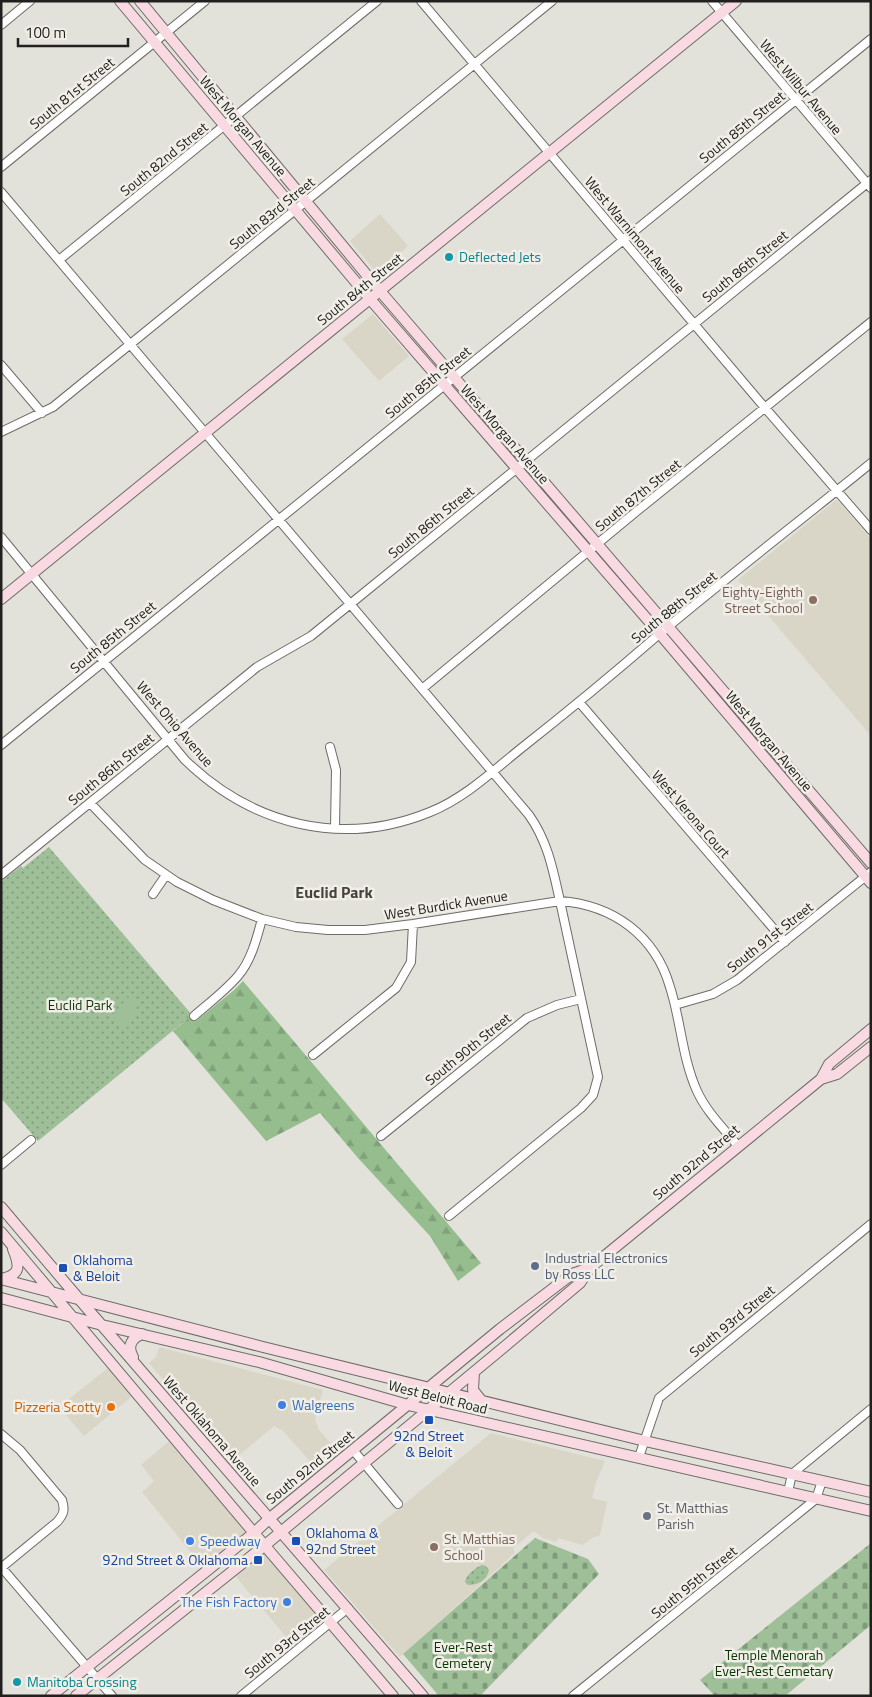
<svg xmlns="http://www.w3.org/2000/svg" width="872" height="1697" viewBox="0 0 872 1697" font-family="'Titillium Web',sans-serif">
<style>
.built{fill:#d9d6c8}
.grass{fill:url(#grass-dots)}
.forest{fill:url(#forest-firs)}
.cemetery{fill:url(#cemetery-stones)}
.pitch{fill:#9ebf98}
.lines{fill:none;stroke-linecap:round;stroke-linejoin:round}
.street-casing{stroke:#6e6c67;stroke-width:10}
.secondary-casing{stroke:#6e6c67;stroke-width:12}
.street{stroke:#fff;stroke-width:8}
.secondary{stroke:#f9dae3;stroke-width:10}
.culture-dot{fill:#0f9aa8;stroke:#f0eee7;stroke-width:2}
.education-dot{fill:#8d6e63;stroke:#f0eee7;stroke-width:2}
.service-dot{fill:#5c6f8a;stroke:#f0eee7;stroke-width:2}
.transit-dot{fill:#1a4fb4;stroke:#f0eee7;stroke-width:2}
.shop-dot{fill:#3f7fe0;stroke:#f0eee7;stroke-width:2}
.food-dot{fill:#e8710a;stroke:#f0eee7;stroke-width:2}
.worship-dot{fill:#6b7280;stroke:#f0eee7;stroke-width:2}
.labels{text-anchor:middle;stroke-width:5;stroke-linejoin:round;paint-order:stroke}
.street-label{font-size:14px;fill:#21201e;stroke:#f0eee7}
.culture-label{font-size:14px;fill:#0d838f;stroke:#f0eee7;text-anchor:start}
.education-label{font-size:14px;fill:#785e54;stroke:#f0eee7;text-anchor:end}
.park-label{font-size:14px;fill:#0c3505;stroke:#f0eee7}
.service-label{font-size:14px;fill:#4e5e75;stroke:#f0eee7;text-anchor:start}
.transit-label{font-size:14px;fill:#164399;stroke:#f0eee7;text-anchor:start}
.shop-label{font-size:14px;fill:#366cbe;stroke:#f0eee7;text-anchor:start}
.food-label{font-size:14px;fill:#c56008;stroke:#f0eee7;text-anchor:end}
.worship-label{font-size:14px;fill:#5b616d;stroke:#f0eee7;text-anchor:start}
.quarter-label{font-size:16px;font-weight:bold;fill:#44433e;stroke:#f0eee7}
</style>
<defs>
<pattern id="grass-dots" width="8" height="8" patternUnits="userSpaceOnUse" patternTransform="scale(1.25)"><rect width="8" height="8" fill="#9ebf98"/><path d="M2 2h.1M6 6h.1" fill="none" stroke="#809b7b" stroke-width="1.8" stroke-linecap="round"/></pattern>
<pattern id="forest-firs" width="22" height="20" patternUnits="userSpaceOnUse" patternTransform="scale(1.25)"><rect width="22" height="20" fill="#95bd8e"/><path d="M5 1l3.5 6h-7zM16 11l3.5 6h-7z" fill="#80a27a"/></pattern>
<pattern id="cemetery-stones" width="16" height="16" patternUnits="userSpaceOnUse" patternTransform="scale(1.25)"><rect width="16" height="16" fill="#9ebf98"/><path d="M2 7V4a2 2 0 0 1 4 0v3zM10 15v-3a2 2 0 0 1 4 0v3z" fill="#809b7b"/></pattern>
</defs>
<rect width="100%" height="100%" fill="#e2e1da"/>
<path class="built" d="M380,214l28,32 -31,27 -27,-32z
M373,314l36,42 -30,25 -37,-42z
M836,500l5,4 30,35v197l-133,-156z
M159,1347l164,43 -8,30 4,10 17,19 -21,18 -32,-36 -9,-5 -42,35 -83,-98 7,-6z
M113,1364l23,29 -52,43 -25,-29z
M491,1433l114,28 -9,21 -4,16 15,4 -7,33 -10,4 -7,6 -25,-7 -2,4 -13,-4 -9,-7 -21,17 2,4 -12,12 -103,93 -76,-87z
M174,1437l80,96 -48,38 -64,-79 12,-11 -13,-16z
M264,1546l67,77 -34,27 -65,-78z"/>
<path class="grass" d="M49,847l143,168 -154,126 -37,-43v-216l20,-16 2,2z
M482,1565l4,1 3,4c-2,11 -12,15 -21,15l-3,-3c1,-7 11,-15 17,-17z"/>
<path class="forest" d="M243,981l238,282 -23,18 -28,-45 -72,-78 -38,-45 -54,28 -93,-110 19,-16 4,6 37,-30z"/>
<path class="cemetery" d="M535,1538l53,21 11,15 -119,122h-41l-36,-42z
M871,1543v82l-86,71h-70l-15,-16z"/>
<path class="pitch" d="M126,997l13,6 -12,25 -13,-6z"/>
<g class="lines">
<g class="street-casing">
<path id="street" d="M421,1l339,401 111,128
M712,1l159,187
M1,25l29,-24
M1,167l204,-166
M1,192l528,623c19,27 24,55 31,86 53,4 95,34 110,86 11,34 12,71 27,104 9,20 26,37 41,55
M59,260l318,-259
M1,365l41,48
M1,432l52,-25 499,-406
M1,537l184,223c67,65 157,88 245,52 33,-13 62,-40 89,-62 47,-37 93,-75 138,-114 70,-59 143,-115 214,-173
M422,689l215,-178 234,-189
M579,702l206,240
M1,745l870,-706
M330,747l6,23 -1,58
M90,803l55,57 32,22 36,18 49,19 34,8 32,3h37l48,-6 147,-23 38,176 -5,18 -12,13 -132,108
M1,875l256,-208 54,-31 560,-456
M153,894l13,-19
M675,1005l38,-11 24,-14 134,-108
M194,1016c15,-13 31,-25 44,-40 13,-15 19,-38 24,-57
M313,1055l83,-67 15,-26 2,-38
M381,1136l146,-118 30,-13 24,-6
M1,1165l30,-25
M1,1434l19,16 42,50c3,10 2,14 -5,22l-56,46
M353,1450l45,54
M639,1457l20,-59 212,-174
M788,1492l4,-18 79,-65
M2,1568l110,128
M241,1696l107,-88
M573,1696l243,-197 6,-18"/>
</g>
<g class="secondary-casing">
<path id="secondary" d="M120,1l250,298 290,335 211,249
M140,1l240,290 491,572
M1,599l735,-598
M821,1079l16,-5 34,-27
M1,1207l78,92 344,397
M1,1232l253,301 139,163
M1,1279l262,68 382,94 226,51
M1,1279c20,-4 19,-13 12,-30
M1,1298l101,27 157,37 149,43 463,106
M133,1357c-6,-10 -2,-19 9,-23
M474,1372l-1,18 8,10
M51,1696l203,-163 16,-15 230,-189 72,-55 18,-6
M76,1696l188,-150 246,-204 70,-59 10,-15 231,-189 8,-15 42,-35"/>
</g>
<use href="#street" class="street"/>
<use href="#secondary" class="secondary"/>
</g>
<g class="culture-dot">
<circle cx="449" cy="257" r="5"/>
<circle cx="17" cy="1682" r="5"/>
</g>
<g class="education-dot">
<circle cx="813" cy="600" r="5"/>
<circle cx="434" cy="1547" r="5"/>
</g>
<circle class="service-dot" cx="535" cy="1266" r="5"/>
<g class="transit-dot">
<rect x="58" y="1263" width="10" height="10" rx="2.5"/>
<rect x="424" y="1415" width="10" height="10" rx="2.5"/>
<rect x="291" y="1536" width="10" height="10" rx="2.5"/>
<rect x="253" y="1555" width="10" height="10" rx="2.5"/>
</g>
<g class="shop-dot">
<circle cx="282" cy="1405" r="5"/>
<circle cx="190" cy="1541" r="5"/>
<circle cx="287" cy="1602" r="5"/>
</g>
<circle class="food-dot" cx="111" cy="1407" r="5"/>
<circle class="worship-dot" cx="647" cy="1516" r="5"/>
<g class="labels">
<g class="street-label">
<text transform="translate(801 87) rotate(50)" y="5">West Wilbur Avenue</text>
<text transform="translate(72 93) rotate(-39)" y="5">South 81st Street</text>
<text transform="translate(243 126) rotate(50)" y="5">West Morgan Avenue</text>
<text transform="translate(742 127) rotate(-39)" y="5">South 85th Street</text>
<text transform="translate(164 159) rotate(-39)" y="5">South 82nd Street</text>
<text transform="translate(272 213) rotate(-39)" y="5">South 83rd Street</text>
<text transform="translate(635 235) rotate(50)" y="5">West Warnimont Avenue</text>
<text transform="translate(745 266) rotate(-39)" y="5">South 86th Street</text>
<text transform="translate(360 289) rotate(-39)" y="5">South 84th Street</text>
<text transform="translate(428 382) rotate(-39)" y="5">South 85th Street</text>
<text transform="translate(505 434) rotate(49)" y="5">West Morgan Avenue</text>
<text transform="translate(638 495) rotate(-39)" y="5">South 87th Street</text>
<text transform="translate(431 522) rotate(-39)" y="5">South 86th Street</text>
<text transform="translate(674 607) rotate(-39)" y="5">South 88th Street</text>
<text transform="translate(113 637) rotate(-39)" y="5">South 85th Street</text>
<text transform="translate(175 724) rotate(49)" y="5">West Ohio Avenue</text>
<text transform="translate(769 741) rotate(50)" y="5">West Morgan Avenue</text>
<text transform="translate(111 769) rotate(-39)" y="5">South 86th Street</text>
<text transform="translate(691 814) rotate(49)" y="5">West Verona Court</text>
<text transform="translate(446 905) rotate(-9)" y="5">West Burdick Avenue</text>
<text transform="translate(770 937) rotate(-38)" y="5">South 91st Street</text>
<text transform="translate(468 1049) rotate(-39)" y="5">South 90th Street</text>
<text transform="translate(696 1162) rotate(-40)" y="5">South 92nd Street</text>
<text transform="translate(732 1321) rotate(-39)" y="5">South 93rd Street</text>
<text transform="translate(438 1397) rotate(14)" y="5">West Beloit Road</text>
<text transform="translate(212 1431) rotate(49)" y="5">West Oklahoma Avenue</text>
<text transform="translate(310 1467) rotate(-39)" y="5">South 92nd Street</text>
<text transform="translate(694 1582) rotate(-39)" y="5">South 95th Street</text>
<text transform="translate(287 1642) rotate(-39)" y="5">South 93rd Street</text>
</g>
<g class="culture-label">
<text x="459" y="262">Deflected Jets</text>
<text x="27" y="1687">Manitoba Crossing</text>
</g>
<g class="education-label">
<text x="803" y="597">Eighty-Eighth<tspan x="803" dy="16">Street School</tspan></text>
<text x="444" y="1544" text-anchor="start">St. Matthias<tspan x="444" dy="16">School</tspan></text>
</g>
<g class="park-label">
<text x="80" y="1010">Euclid Park</text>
<text x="463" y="1652">Ever-Rest<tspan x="463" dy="16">Cemetery</tspan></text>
<text x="774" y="1660">Temple Menorah<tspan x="774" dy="16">Ever-Rest Cemetary</tspan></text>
</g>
<g class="service-label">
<text x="545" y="1263">Industrial Electronics<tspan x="545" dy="16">by Ross LLC</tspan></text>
</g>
<g class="transit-label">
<text x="73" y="1265">Oklahoma<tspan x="73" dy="16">&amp; Beloit</tspan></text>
<text x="429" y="1441" text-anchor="middle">92nd Street<tspan x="429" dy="16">&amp; Beloit</tspan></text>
<text x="306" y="1538">Oklahoma &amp;<tspan x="306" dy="16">92nd Street</tspan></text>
<text x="248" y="1565" text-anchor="end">92nd Street &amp; Oklahoma</text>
</g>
<g class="shop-label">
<text x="292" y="1410">Walgreens</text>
<text x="200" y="1546">Speedway</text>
<text x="277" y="1607" text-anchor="end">The Fish Factory</text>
</g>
<g class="food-label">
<text x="101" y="1412">Pizzeria Scotty</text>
</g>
<g class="worship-label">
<text x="657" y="1513">St. Matthias<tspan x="657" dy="16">Parish</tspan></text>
</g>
<g class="quarter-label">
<text x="334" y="898">Euclid Park</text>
</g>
</g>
<rect width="872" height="1697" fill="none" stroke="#21201e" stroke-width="5"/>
<path d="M18 38v8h110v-8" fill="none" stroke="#21201e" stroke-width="2.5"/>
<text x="25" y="38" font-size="15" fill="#21201e" stroke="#f0eee7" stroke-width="4" paint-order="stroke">100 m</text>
</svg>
